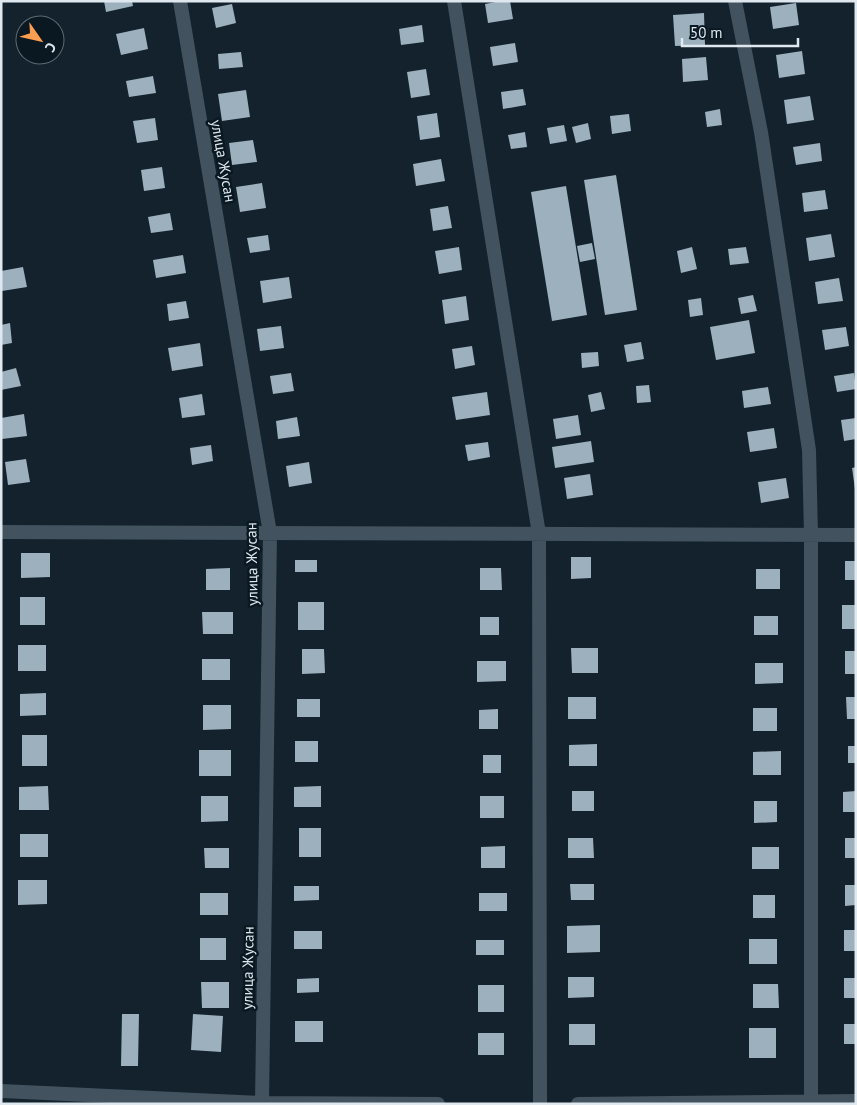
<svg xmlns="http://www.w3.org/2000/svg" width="857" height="1105" viewBox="0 0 857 1105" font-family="'PT Sans',sans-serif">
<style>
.building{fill:#9db0bd}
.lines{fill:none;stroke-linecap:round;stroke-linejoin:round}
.minor{stroke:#42525e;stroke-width:14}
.labels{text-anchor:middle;stroke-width:5;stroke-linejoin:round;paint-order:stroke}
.street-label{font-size:15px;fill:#dfe8ef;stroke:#0a1822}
</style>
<rect width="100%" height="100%" fill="#13222c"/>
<path class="building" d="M104,1h28l1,5 -27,6z
M501,1h9l3,18 -25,4 -3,-19z
M796,3l3,22 -26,4 -3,-22z
M232,4l4,19 -20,5 -4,-20z
M704,13l1,32 -30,1 -2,-31z
M422,25l2,17 -23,3 -2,-16z
M144,28l4,21 -27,6 -5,-21z
M515,43l3,19 -25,4 -3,-19z
M802,51l3,23 -26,4 -3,-23z
M241,52l2,15 -24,2 -1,-15z
M706,57l2,23 -25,2 -1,-23z
M426,69l4,26 -19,3 -4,-26z
M153,76l3,17 -27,4 -3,-16z
M523,89l3,16 -23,4 -2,-17z
M246,90l4,27 -28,4 -4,-27z
M810,96l4,24 -27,4 -3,-24z
M720,109l2,16 -15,2 -2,-15z
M437,113l3,24 -20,3 -3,-24z
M629,114l2,17 -19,3 -2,-18z
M155,118l3,22 -21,3 -4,-22z
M588,123l3,16 -15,4 -4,-16z
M564,125l3,16 -17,3 -3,-16z
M525,132l2,15 -16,2 -3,-14z
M253,140l4,22 -25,3 -3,-22z
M820,143l2,18 -26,4 -3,-18z
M441,159l4,22 -29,5 -3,-22z
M162,167l3,21 -21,3 -3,-21z
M616,175l21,135 -32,5 -21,-135z
M262,183l4,25 -26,4 -4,-25z
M566,186l21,129 -35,6 -21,-129z
M825,190l3,19 -24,3 -2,-19z
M448,206l4,22 -19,3 -3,-22z
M170,213l3,17 -22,3 -3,-16z
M831,234l4,23 -26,4 -3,-23z
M268,235l2,15 -20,3 -3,-15z
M592,243l3,16 -15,3 -3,-16z
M459,247l3,23 -23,4 -4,-23z
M692,247l5,22 -16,4 -4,-22z
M746,247l3,16 -19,2 -2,-16z
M183,255l3,18 -30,5 -3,-18z
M23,267l4,20 -25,4 -1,-20z
M289,277l3,21 -29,5 -3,-22z
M839,278l4,23 -25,3 -3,-22z
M753,295l4,16 -16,3 -3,-16z
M466,296l3,24 -24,4 -3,-24z
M701,298l2,17 -13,2 -2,-17z
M186,301l3,17 -20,3 -2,-17z
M749,320l6,33 -39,7 -6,-33z
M10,323l2,20 -11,2v-20z
M281,326l3,22 -24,3 -3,-22z
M846,327l3,19 -24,4 -3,-20z
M641,342l3,17 -17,3 -3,-17z
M200,343l3,23 -31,5 -4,-23z
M472,346l3,19 -20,4 -3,-20z
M598,352l1,14 -17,2 -1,-15z
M16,368l5,18 -20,4v-18z
M291,373l3,18 -21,3 -3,-18z
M854,373l2,16 -19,3 -3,-16z
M649,385l2,17 -14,1 -1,-17z
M768,387l3,17 -27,4 -2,-17z
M487,392l3,23 -34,5 -4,-23z
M601,392l4,17 -14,3 -3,-17z
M202,394l3,21 -23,3 -3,-20z
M24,414l3,22 -25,3 -1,-21z
M578,415l3,20 -25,4 -3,-20z
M297,417l3,19 -22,3 -2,-18z
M856,418v21l-12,2 -3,-21z
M774,428l3,20 -27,4 -3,-20z
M591,441l3,21 -39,6 -3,-21z
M488,442l2,15 -22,4 -3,-16z
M211,445l2,16 -21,4 -2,-17z
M26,459l4,23 -22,3 -3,-23z
M309,462l3,21 -23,4 -3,-21z
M856,467v21l-1,1 -3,-21z
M590,474l3,21 -26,4 -3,-21z
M786,478l3,20 -28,5 -3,-21z
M21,553h29v24l-29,1z
M571,557h20v21l-20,1z
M295,560h22v12h-22z
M845,561h11v19h-11z
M230,568v22h-24v-21z
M480,568h21l1,22h-22z
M756,569h24v20h-24z
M20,597h25v28h-25z
M298,602h26v28h-26z
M842,605h14v24h-14z
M202,612h31v22h-30z
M754,616h24v19h-24z
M480,617h19v18h-19z
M18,645h28v26h-28z
M571,648h27v25h-26z
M302,649h22l1,24 -23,1z
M845,651h11v23h-11z
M202,659h28v21h-28z
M477,661h29v20l-29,1z
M755,663h28v20l-28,1z
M46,693v22l-26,1v-22z
M568,697h28v22h-28z
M846,697h10v22h-9z
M297,699h23v18h-23z
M203,705h28v24l-28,1z
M753,708h24v23h-24z
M498,709v20h-19v-19z
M22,735h25v31h-25z
M295,741h23v21h-23z
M597,744v22h-28v-21z
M848,746h8v17h-8z
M199,750h32v26h-32z
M781,751v24h-28v-23z
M483,755h18v18h-18z
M48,786l1,24h-30v-23z
M321,786v21h-27v-20z
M572,791h22v20h-22z
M856,791v21h-13v-20z
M201,796h27v25l-27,1z
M480,796h24v22h-24z
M754,801h23v21l-23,1z
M299,828h22v29h-22z
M20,834h28v23h-28z
M568,838h25l1,20h-26z
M845,838h11v20h-11z
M505,846v22h-24v-21z
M752,847h27v22h-27z
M204,848h25v20h-24z
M18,880h29v24l-29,1z
M570,884h24v16h-23z
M845,885h11v20l-11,1z
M294,886h25v14l-25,1z
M200,893h28v22h-28z
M479,893h28v18h-28z
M753,895h22v23h-22z
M600,925v27l-33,1v-27z
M844,930h12v21h-12z
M294,931h28v18h-28z
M200,938h26v22h-26z
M749,939h28v25h-28z
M476,940h28v15h-28z
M568,977h26v20l-26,1z
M319,978v14l-22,1v-14z
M844,978h12v20h-12z
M201,982h28v26h-27z
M753,984h25l1,24h-26z
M478,985h26v27h-26z
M122,1014h17l-1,52h-17z
M193,1014l30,2 -2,36 -30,-2z
M295,1021h28v21h-28z
M569,1024h26v21h-26z
M844,1024h12v20h-12z
M749,1028h27v30h-27z
M478,1033h26v22h-26z"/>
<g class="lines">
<path class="minor" d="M180,1l90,532 -8,571
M454,1l85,533 1,570
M735,1l26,131 48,318 2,85v569
M1,532l855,3
M1,1091l261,12 176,1
M578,1104l278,-3"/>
</g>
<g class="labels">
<g class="street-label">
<text transform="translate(223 161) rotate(80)" y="5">улица Жусан</text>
<text transform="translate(252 564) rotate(-91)" y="5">улица Жусан</text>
<text transform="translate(248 968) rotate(-89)" y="5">улица Жусан</text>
</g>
</g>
<rect width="857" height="1105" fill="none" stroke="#dfe8ef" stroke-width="5"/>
<g transform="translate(40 40) rotate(124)"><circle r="24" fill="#0a1822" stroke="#5f6b74"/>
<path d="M0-4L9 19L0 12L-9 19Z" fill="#fb9e50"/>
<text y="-8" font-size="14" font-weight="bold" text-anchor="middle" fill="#dfe8ef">С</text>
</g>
<path d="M682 38v8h116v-8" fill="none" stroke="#dfe8ef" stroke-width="2.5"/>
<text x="690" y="38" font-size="15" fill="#dfe8ef" stroke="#0a1822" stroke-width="4" paint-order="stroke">50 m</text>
</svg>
